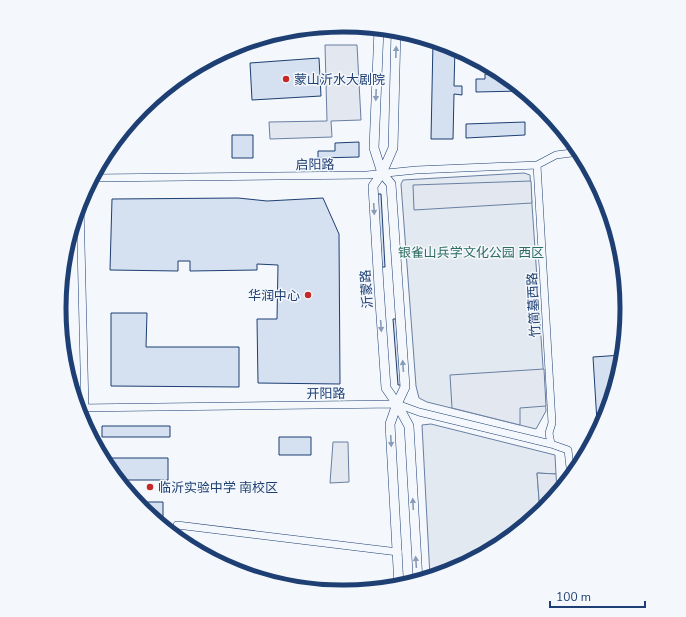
<svg xmlns="http://www.w3.org/2000/svg" width="686" height="617" viewBox="0 0 686 617" font-family="'Nunito Sans','Noto Sans SC',sans-serif">
<style>
.green{fill:#e3e9f0;stroke:#687fa3}
.parking{fill:#e3e8f0;stroke:#687fa3}
.building{fill:#d5e0f0;stroke:#1d3f73}
.lines{fill:none;stroke-linecap:round;stroke-linejoin:round}
.minor-casing{stroke:#1d3f73;stroke-width:8}
.major-casing{stroke:#1d3f73;stroke-width:10}
.minor{stroke:#f4f7fb;stroke-width:7}
.major{stroke:#f4f7fb;stroke-width:9}
.oneway{fill:#889bb7}
.poi-dot{fill:#c62828;stroke:#f4f7fb;stroke-width:1.5}
.labels{text-anchor:middle;stroke-width:3;stroke-linejoin:round;paint-order:stroke}
.poi-label{font-size:13px;fill:#1d3f73;stroke:#f4f7fb;text-anchor:start}
.street-label{font-size:13px;fill:#1d3f73;stroke:#f4f7fb}
.park-label{font-size:13px;fill:#2c6c60;stroke:#f4f7fb}
.rim{fill:none;stroke:#1d3f73;stroke-width:5}
</style>
<rect width="100%" height="100%" fill="#f4f7fb"/>
<path class="green" d="M524,173l6,2 16,236 -10,18 -109,-27 -8,-4 -3,-12 -15,-202 2,-4z
M431,424l124,31 1,19 -19,-1 3,39 -40,32 -49,27 -21,6 -8,-152z"/>
<path class="parking" d="M355,26l12,1v5h-12z
M325,45h32l4,75 -30,1 1,16 -62,2 -1,-17 58,-1z
M531,181l1,22 -118,7 -1,-25z
M544,369l2,37 -26,2v17l-68,-17 -2,-33z
M333,442h15l1,40 -19,1z
M537,473l19,1 1,18 -14,17 -3,3z"/>
<path class="building" d="M345,25v6h-25v-4z
M433,41l22,7 -1,38h8v9l-8,-1 -1,45h-22z
M319,58l2,38 -69,4 -2,-37z
M485,74h17l21,17 -47,1v-13h9z
M525,122v13l-59,3v-14z
M232,135h21v23h-21z
M359,142v15l-41,1v-7h17v-8z
M377,194h4l4,73h-3z
M238,198l29,3 56,-3 16,36 1,150 -82,-1 -1,-64h20l1,-54 -21,-1v6l-67,1v-10h-12v10l-68,-1 2,-71z
M111,313h36l-1,34h93v40l-128,-1z
M393,319h3l5,66h-3z
M622,355l-1,9 -16,53 -3,5h-5l-4,-65z
M102,426h68v11h-68z
M279,437h32v18h-32z
M103,458h65v22h-49l-12,-14z
M137,502h26v22h-3l-18,-15z"/>
<g class="lines">
<g class="minor-casing">
<path id="minor" d="M537,165l15,258 -3,10 2,11
M93,178l274,-3 49,-5 121,-5 19,-10 23,-3
M80,204l5,204 -1,14
M78,408l319,-4 22,8 132,32 17,6 3,26
M177,525l221,27"/>
</g>
<g class="major-casing">
<path id="major" d="M379,29l-5,119 8,25 9,11 14,203 -8,17 -7,20 9,162
M396,30l-3,118 -11,25 -9,13 6,101 7,101 11,16 12,22 9,155"/>
</g>
<use href="#minor" class="minor"/>
<use href="#major" class="major"/>
</g>
<defs><path id="oneway-solid" d="M-6-.8H1V-3.2L6.5 0L1 3.2V.8H-6Z"/></defs>
<g class="oneway">
<use href="#oneway-solid" transform="translate(396 52) rotate(-88)"/>
<use href="#oneway-solid" transform="translate(376 95) rotate(92)"/>
<use href="#oneway-solid" transform="translate(374 209) rotate(87)"/>
<use href="#oneway-solid" transform="translate(381 326) rotate(86)"/>
<use href="#oneway-solid" transform="translate(403 366) rotate(-94)"/>
<use href="#oneway-solid" transform="translate(391 441) rotate(87)"/>
<use href="#oneway-solid" transform="translate(413 504) rotate(-93)"/>
<use href="#oneway-solid" transform="translate(416 562) rotate(-94)"/>
</g>
<g class="poi-dot">
<circle cx="286" cy="79" r="4"/>
<circle cx="308" cy="295" r="4"/>
<circle cx="150" cy="487" r="4"/>
</g>
<g class="labels">
<g class="poi-label">
<text x="294" y="84">蒙山沂水大剧院</text>
<text x="300" y="300" text-anchor="end">华润中心</text>
<text x="158" y="492">临沂实验中学 南校区</text>
</g>
<g class="street-label">
<text transform="translate(315 164) rotate(-1)" y="5">启阳路</text>
<text transform="translate(366 289) rotate(-94)" y="5">沂蒙路</text>
<text transform="translate(533 305) rotate(-93)" y="5">竹简墓西路</text>
<text transform="translate(326 393) rotate(-1)" y="5">开阳路</text>
</g>
<g class="park-label">
<text x="471" y="257">银雀山兵学文化公园 西区</text>
</g>
</g>
<path d="M0 0H686V617H0ZM342 32H344A276 276 0 0 1 620 308V309A276 276 0 0 1 344 585H342A276 276 0 0 1 66 309V308A276 276 0 0 1 342 32Z" fill="#f4f7fb" fill-rule="evenodd"/>
<path class="rim" d="M342 32H344A276 276 0 0 1 620 308V309A276 276 0 0 1 344 585H342A276 276 0 0 1 66 309V308A276 276 0 0 1 342 32Z"/>
<path d="M550 601v6h95v-6" fill="none" stroke="#1d3f73" stroke-width="2"/>
<text x="556" y="601" font-size="12" fill="#1d3f73" stroke="#f4f7fb" stroke-width="3" paint-order="stroke">100 m</text>
</svg>
